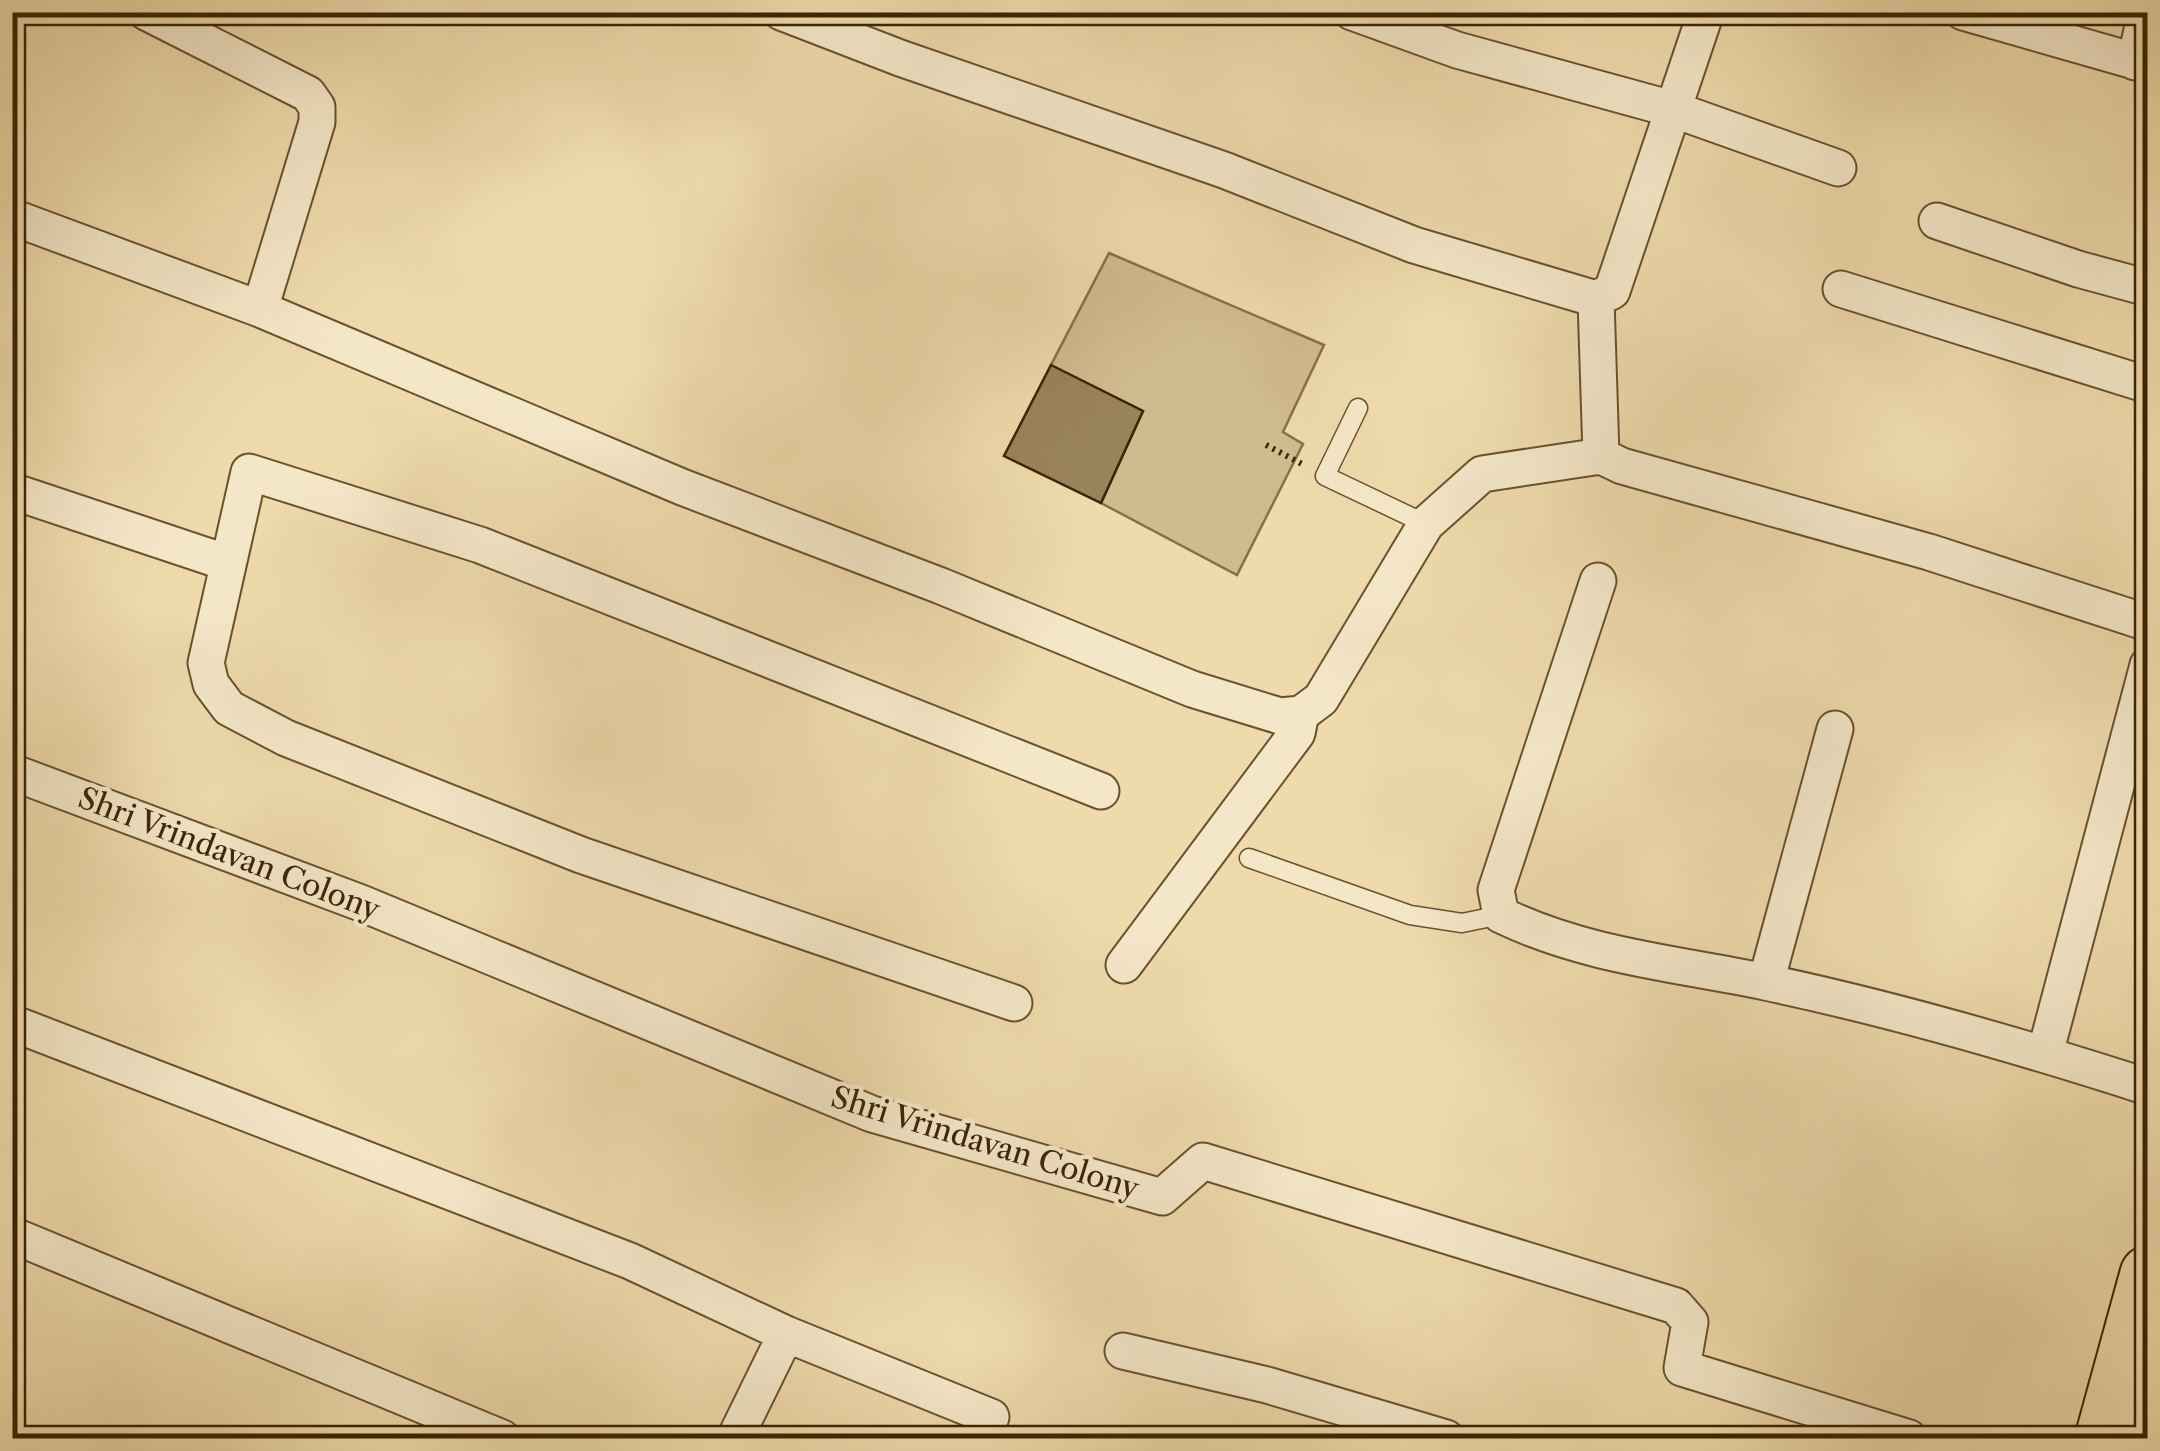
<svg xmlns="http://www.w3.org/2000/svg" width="2160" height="1451" viewBox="0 0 2160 1451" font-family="'Libre Caslon Text',serif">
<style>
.green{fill:#d0bb8f;stroke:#86704a;stroke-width:2.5}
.building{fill:#99835b;stroke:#3c2405;stroke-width:2.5}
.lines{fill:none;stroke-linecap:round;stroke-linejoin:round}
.lane-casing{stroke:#68522e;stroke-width:21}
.street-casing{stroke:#68522e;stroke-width:39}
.highway-casing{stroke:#3c2405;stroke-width:59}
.path{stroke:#3c2405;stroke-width:6;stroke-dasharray:2.5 5;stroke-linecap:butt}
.lane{stroke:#f4e7c8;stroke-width:18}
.street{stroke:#f4e7c8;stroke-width:35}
.highway{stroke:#eedaab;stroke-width:55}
.labels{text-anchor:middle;stroke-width:9;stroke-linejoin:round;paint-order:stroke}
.street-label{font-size:30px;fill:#3c2405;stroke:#f4e7c8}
</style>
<rect width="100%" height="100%" fill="#eedaab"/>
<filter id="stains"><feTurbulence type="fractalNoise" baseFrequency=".002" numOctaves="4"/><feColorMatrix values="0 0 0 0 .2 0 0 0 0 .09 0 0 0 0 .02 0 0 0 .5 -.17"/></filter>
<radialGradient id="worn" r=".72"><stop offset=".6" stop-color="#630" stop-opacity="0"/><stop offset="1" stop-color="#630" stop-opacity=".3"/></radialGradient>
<path class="green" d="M1109,253l215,92 -41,87 20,12 -66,131 -136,-72 42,-92 -92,-46z"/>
<path class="building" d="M1051,365l92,46 -42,92 -97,-47z"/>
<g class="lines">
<g class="lane-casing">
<path id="lane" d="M1358,408l-33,68 101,48
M1249,858l161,57 52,8 39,-8"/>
</g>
<g class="street-casing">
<path id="street" d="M146,12l162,82 9,13v15l-57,187 422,178 259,99 251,103 88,27 21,-2 20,-15 105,-175 56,-50 119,-18 21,10 307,86 219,71
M781,12l119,46 324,112 190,75 182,54 16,-8 94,-279
M1352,12l105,38 215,59 166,59
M1963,12l185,53
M2135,62l11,-50
M12,217l248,92
M1937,221l141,48 70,19
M1841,289l307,96
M1596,299l5,157
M12,491l216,72
M1598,581l-102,309 5,25c85,41 173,48 264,67 128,27 259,65 383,105
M12,772l349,131 511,211 290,83 41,-36 473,145 14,16 -8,46 227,70
M1124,965l173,-232 4,-19
M1766,982l69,-253
M1014,1003l-433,-148 -295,-117 -57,-30 -18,-24 -5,-21 43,-191 231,73 621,246
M12,1023l618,238 156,73 -51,104
M2045,1054l103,-389
M12,1235l490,203
M786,1334l205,83
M1123,1351l144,34 179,53"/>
</g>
<g class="highway-casing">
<path id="highway" d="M2103,1438l45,-164"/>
</g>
<path class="path" d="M1266,445l36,19"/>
<use href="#lane" class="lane"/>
<use href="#street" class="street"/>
<use href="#highway" class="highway"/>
</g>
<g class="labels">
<g class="street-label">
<text transform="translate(229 854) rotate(21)" y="10">Shri Vrindavan Colony</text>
<text transform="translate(985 1143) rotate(17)" y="10">Shri Vrindavan Colony</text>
</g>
</g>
<rect width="2160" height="1451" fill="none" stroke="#eedaab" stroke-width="50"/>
<rect x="15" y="15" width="2130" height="1421" fill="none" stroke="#3c2405" stroke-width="5"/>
<rect x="25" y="25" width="2110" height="1401" fill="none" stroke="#3c2405" stroke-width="2.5"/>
<rect width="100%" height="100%" filter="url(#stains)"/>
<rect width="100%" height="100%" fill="url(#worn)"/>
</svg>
